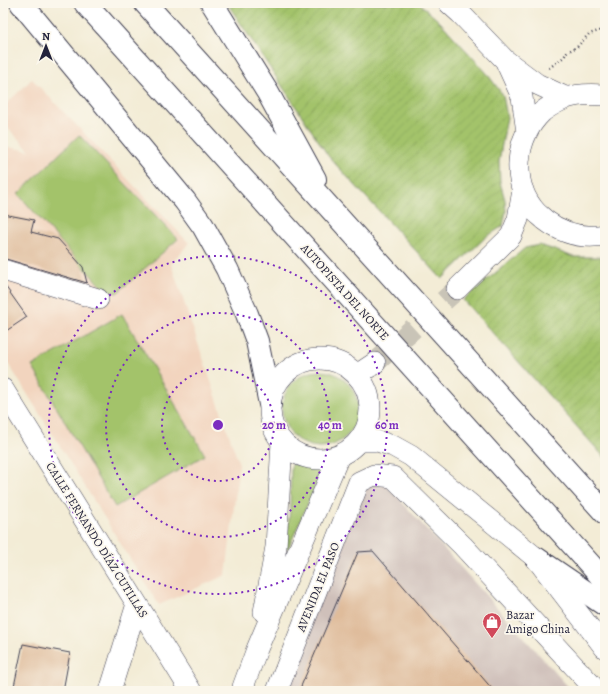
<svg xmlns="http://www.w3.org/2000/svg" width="608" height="694" viewBox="0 0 608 694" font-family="Alegreya,serif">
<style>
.built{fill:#f2d4be}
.industrial{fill:#cfc0ba}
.green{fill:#a3c36b;stroke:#627253}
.garden{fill:url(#garden-furrows);stroke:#627253}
.building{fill:#dfbc9b}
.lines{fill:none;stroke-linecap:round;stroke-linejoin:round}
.minor-tunnel{stroke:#c9c4b7;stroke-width:21;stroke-dasharray:21 10;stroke-linecap:butt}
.minor-casing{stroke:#414052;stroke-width:22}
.highway-casing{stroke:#414052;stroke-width:24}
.path{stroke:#414052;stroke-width:2.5;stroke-dasharray:1 3;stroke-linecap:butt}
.minor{stroke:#fff;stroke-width:21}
.highway{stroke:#fff;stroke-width:22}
.ring{fill:none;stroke:#7b2cbf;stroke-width:2;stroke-dasharray:2 4}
.labels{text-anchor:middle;stroke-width:3.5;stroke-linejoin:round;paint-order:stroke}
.street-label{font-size:12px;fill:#22223b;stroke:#fbf7ec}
.poi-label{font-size:12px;fill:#22223b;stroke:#fbf7ec;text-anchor:start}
.centre{fill:#7b2cbf;stroke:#fbf7ec;stroke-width:2}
.ring-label{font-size:12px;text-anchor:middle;font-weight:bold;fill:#7b2cbf;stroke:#fbf7ec;stroke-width:3.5;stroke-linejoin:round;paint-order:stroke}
</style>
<defs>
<pattern id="garden-furrows" width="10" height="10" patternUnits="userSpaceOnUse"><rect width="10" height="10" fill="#a3c36b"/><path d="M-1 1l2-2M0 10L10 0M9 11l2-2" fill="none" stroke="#8ca75e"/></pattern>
</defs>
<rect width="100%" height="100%" fill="#fbf7ec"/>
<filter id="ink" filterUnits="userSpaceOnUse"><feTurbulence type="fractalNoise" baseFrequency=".025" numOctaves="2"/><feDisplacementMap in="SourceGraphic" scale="8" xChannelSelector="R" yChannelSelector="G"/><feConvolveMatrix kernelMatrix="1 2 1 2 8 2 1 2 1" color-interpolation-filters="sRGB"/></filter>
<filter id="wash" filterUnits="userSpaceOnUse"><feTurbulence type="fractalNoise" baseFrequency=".012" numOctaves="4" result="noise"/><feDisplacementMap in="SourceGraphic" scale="16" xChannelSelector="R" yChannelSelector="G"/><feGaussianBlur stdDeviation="0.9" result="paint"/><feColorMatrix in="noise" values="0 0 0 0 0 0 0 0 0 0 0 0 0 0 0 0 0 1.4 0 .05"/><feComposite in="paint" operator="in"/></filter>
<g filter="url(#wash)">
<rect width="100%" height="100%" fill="#f3ecd6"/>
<path class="built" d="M32,79l157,164 -18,21 68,200 -13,111 -67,30 -156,-250v-209l27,5 -27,-28v-16z"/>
<path class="industrial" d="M374,471l198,220h-294z"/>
<path class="green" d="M79,135l99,104 -61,54 -12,-2 -87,-97z
M122,314l83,141 -90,52 -83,-141z
M282 409a38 38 0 1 1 76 0a38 38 0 1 1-76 0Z
M293,464c5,0 10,2 15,3 5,1 9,1 14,4l-34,78 -1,-2 -1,-3 4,-34 1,-42v-2z"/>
<path class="garden" d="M227,3h192l22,20 44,48 18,24 4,22 -8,44 1,21 5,18 1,11 -3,15 -17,11 -44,42 -113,-122z
M539,245l16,5 18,7h32v201l-142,-158 62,-52z"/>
<g id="blocks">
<path class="building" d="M3,214l31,6 -3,12 27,7 25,28 4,16 -81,-24 -3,-1z
M3,283l24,34 -24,16z
M373,551l121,140h-195l59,-139z
M23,644l47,9 -7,38h-50z"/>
</g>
</g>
<g filter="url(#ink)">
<use href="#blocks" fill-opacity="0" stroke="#414052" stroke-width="1"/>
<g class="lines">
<path class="minor-tunnel" d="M375,363l82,-74"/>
<g class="minor-casing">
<path id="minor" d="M449,3l11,10 45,47 32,24 30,14
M506,62l16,35 5,35
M605,95c-12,-1 -28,-1 -39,3 -8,4 -17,8 -24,14 -27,26 -32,71 -6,100 3,3 6,5 9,8 18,14 37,19 60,15
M3,270l95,29
M457,289l54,-53 7,-17 5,-29
M270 409a50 50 0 1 1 100 0a50 50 0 1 1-100 0Z
M357,375l18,-12
M3,389l134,215 54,87
M360,441h17l16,5 18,10 125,102 69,90
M264,612l12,-65 6,-105
M110,691l27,-87
M243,691v-4l14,-38 82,-193
M277,691l82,-209 15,-7 19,2 70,69 134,145"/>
</g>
<g class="highway-casing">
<path id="highway" d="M21,3l164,198 18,25 24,43 20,45 10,27 13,63
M85,3l520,578
M145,3l460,510
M212,3l56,90 47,86
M536,558l69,47"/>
</g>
<path class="path" d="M549,68l15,-11 3,-5 10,-5 12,-13 16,-5"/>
<use href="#minor" class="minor"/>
<use href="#highway" class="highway"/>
</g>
</g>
<g class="ring">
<circle cx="218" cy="425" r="56"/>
<circle cx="218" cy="425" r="112"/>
<circle cx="218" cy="425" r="169"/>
</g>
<defs>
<g id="shop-pin" transform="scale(1)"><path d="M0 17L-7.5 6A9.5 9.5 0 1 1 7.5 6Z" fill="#d1495b" stroke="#fbf7ec"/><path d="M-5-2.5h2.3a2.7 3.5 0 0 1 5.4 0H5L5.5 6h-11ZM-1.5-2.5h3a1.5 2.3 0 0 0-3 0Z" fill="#fff"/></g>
</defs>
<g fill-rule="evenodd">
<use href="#shop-pin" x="492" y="622"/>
</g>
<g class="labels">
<g class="street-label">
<text transform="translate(345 292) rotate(48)" y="4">AUTOPISTA DEL NORTE</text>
<text transform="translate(97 540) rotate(58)" y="4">CALLE FERNANDO DÍAZ CUTILLAS</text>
<text transform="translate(318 587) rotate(-68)" y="4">AVENIDA EL PASO</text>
</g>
<g class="poi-label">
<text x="506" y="619">Bazar<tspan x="506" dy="14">Amigo China</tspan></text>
</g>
</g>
<circle cx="218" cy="425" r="6" class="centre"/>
<g class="ring-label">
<text x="274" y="429">20 m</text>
<text x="330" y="429">40 m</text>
<text x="387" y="429">60 m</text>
</g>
<rect width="608" height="694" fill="none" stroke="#fbf7ec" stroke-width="16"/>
<g transform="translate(46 46)" stroke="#fbf7ec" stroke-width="3" paint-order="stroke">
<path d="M0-3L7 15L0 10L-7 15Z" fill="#22223b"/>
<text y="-6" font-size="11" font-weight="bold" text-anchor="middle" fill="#22223b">N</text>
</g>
</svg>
